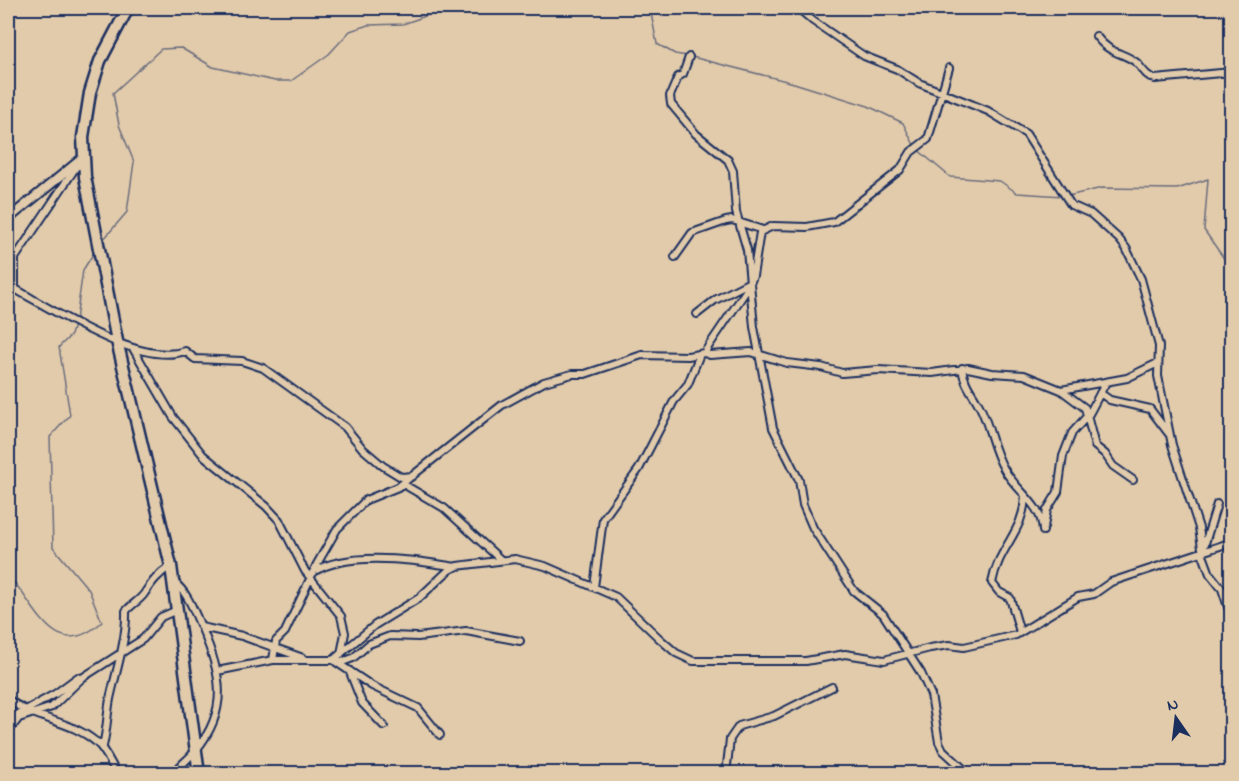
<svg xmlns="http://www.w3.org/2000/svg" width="1239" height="781" viewBox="0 0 1239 781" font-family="'Indie Flower',sans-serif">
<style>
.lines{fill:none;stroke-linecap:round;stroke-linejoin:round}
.stream{stroke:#6a6c7d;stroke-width:1.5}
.minor-casing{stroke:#1b2f5e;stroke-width:10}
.tertiary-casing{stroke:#1b2f5e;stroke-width:12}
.trunk-casing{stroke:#1b2f5e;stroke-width:15}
.minor{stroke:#e2cbab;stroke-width:6}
.tertiary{stroke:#e2cbab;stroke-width:8}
.trunk{stroke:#e2cbab;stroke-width:10}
</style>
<rect width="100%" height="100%" fill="#e2cbab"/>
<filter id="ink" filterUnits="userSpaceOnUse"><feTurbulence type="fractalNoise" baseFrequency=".0167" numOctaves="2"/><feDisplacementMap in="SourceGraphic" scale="12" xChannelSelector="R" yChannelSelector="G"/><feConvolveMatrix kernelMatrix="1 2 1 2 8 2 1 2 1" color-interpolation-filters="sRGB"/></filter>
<g filter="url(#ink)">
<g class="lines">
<path class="stream" d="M645,8l4,4
M650,8l7,36 18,10 12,2
M692,57l102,26 74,23 35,17 11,22
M917,149l33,28 50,4 17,12 46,3
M1068,196l34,-8 75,1 31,-10 -4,51 28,40
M103,240l24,-28 7,-50 -15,-37 -6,-32 48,-44 20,-1 32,19 62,14h16l38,-27 21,-23 18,-6 35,-1 45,-16
M76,320l7,-50 12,-19
M8,575c29,30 45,90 94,47l-13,-32 -36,-43 -3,-110 20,-22 -11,-68 12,-12 3,-10"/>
<g class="minor-casing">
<path id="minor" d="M798,8l15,13 51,35 33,13 22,14 69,28 38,23 45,71 20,9 28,25 7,9 15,31 18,67 -1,30 14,69 27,83 4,27 7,19 12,15 10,30
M1229,8l3,15
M1096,36c14,19 28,16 41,27 6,7 9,13 18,16l77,-7
M689,57l-6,17 -5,3 -8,19 1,8 25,30 32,26 5,11 3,41 11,38 7,77 19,101 26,52 4,25 10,23 41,63 29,23 38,59 10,22 8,47 4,8 26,24
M675,257l17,-24 34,-12 6,-1 31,10
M15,289v-31l61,-91 8,-3
M8,290l7,-1c40,22 125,78 170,62l10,8 47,2 21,7 82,59 18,22 20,17 18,11 12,-1
M697,314l18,-14 35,-18
M134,350l39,67 30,38 63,51 13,14 26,51 36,45 4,17 -4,21
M704,353l6,2 41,-3 36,11 34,4 21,6 36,-3 54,3 36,-5 24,5 32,2 37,15 66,-12 31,-15
M962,368c2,16 10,24 17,37 11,20 13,44 25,64 12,22 38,35 39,62
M1061,390l24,18 10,38 10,8 8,12 20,14
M1100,393l10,7 40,9 19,25
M403,484l41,24 57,52
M1044,527l3,-17 11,-18 5,-36 9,-23 17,-19 16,-30
M1203,550l14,-46
M313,572c35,-22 104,-12 143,-5
M594,587l9,-68 36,-50 35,-68 14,-17 12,-30
M201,627l41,9 61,22
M1020,632l-10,-34 -11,-6 -7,-9c7,-38 32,-50 33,-87
M273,660l3,-19 9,-9 32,-68 20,-35 29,-29 32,-13 104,-82 42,-23 28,-8h13l57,-19 46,1 16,-3 44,-65 5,-12 7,-44 13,-6 34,1 27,-5 66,-52 11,-18 17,-13 21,-71
M334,660l11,1 8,-3 16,-14 21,-8 28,1 48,-6 54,10
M336,662l36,24 46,22 22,27
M349,670l13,33 22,23
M217,671l56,-11h60l42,-35 44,-27 30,-28 8,-4 58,-7 30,7 71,31 44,42 16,14 17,8h113l39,-7 39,6 46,-12 19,-3 15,2 52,-12 62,-38 16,-3 17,-12 121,-40
M8,699c26,21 63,21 88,43 9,7 15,22 21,32
M8,720l47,-26 23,-17
M8,732l11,-14 33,-11 30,-29 61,-39 18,-22 16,-7
M97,742l6,4c4,-16 4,-31 7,-47 6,-28 17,-60 16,-88 5,-6 14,-11 18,-17 8,-12 14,-20 27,-28
M173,774c7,-9 16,-15 23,-24 33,-40 26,-76 6,-121 -8,-17 -13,-35 -28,-47
M726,774l4,-35 9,-13 35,-10 58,-29"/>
</g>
<g class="tertiary-casing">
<path id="tertiary" d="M8,219l76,-62"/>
</g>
<g class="trunk-casing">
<path id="trunk" d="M128,8l-28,53 -10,32 -7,44 2,40 32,164 54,225 28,208"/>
</g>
<use href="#minor" class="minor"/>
<use href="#tertiary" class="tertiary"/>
<use href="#trunk" class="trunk"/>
</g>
</g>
<rect width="1239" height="781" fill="none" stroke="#e2cbab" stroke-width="30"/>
<rect x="15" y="15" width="1209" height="751" fill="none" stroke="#1b2f5e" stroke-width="2" filter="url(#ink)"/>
<g transform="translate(1176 718) rotate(346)" stroke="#e2cbab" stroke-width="4.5" paint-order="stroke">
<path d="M0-4.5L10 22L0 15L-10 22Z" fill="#1b2f5e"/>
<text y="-9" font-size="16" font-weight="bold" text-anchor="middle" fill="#1b2f5e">N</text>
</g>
</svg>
